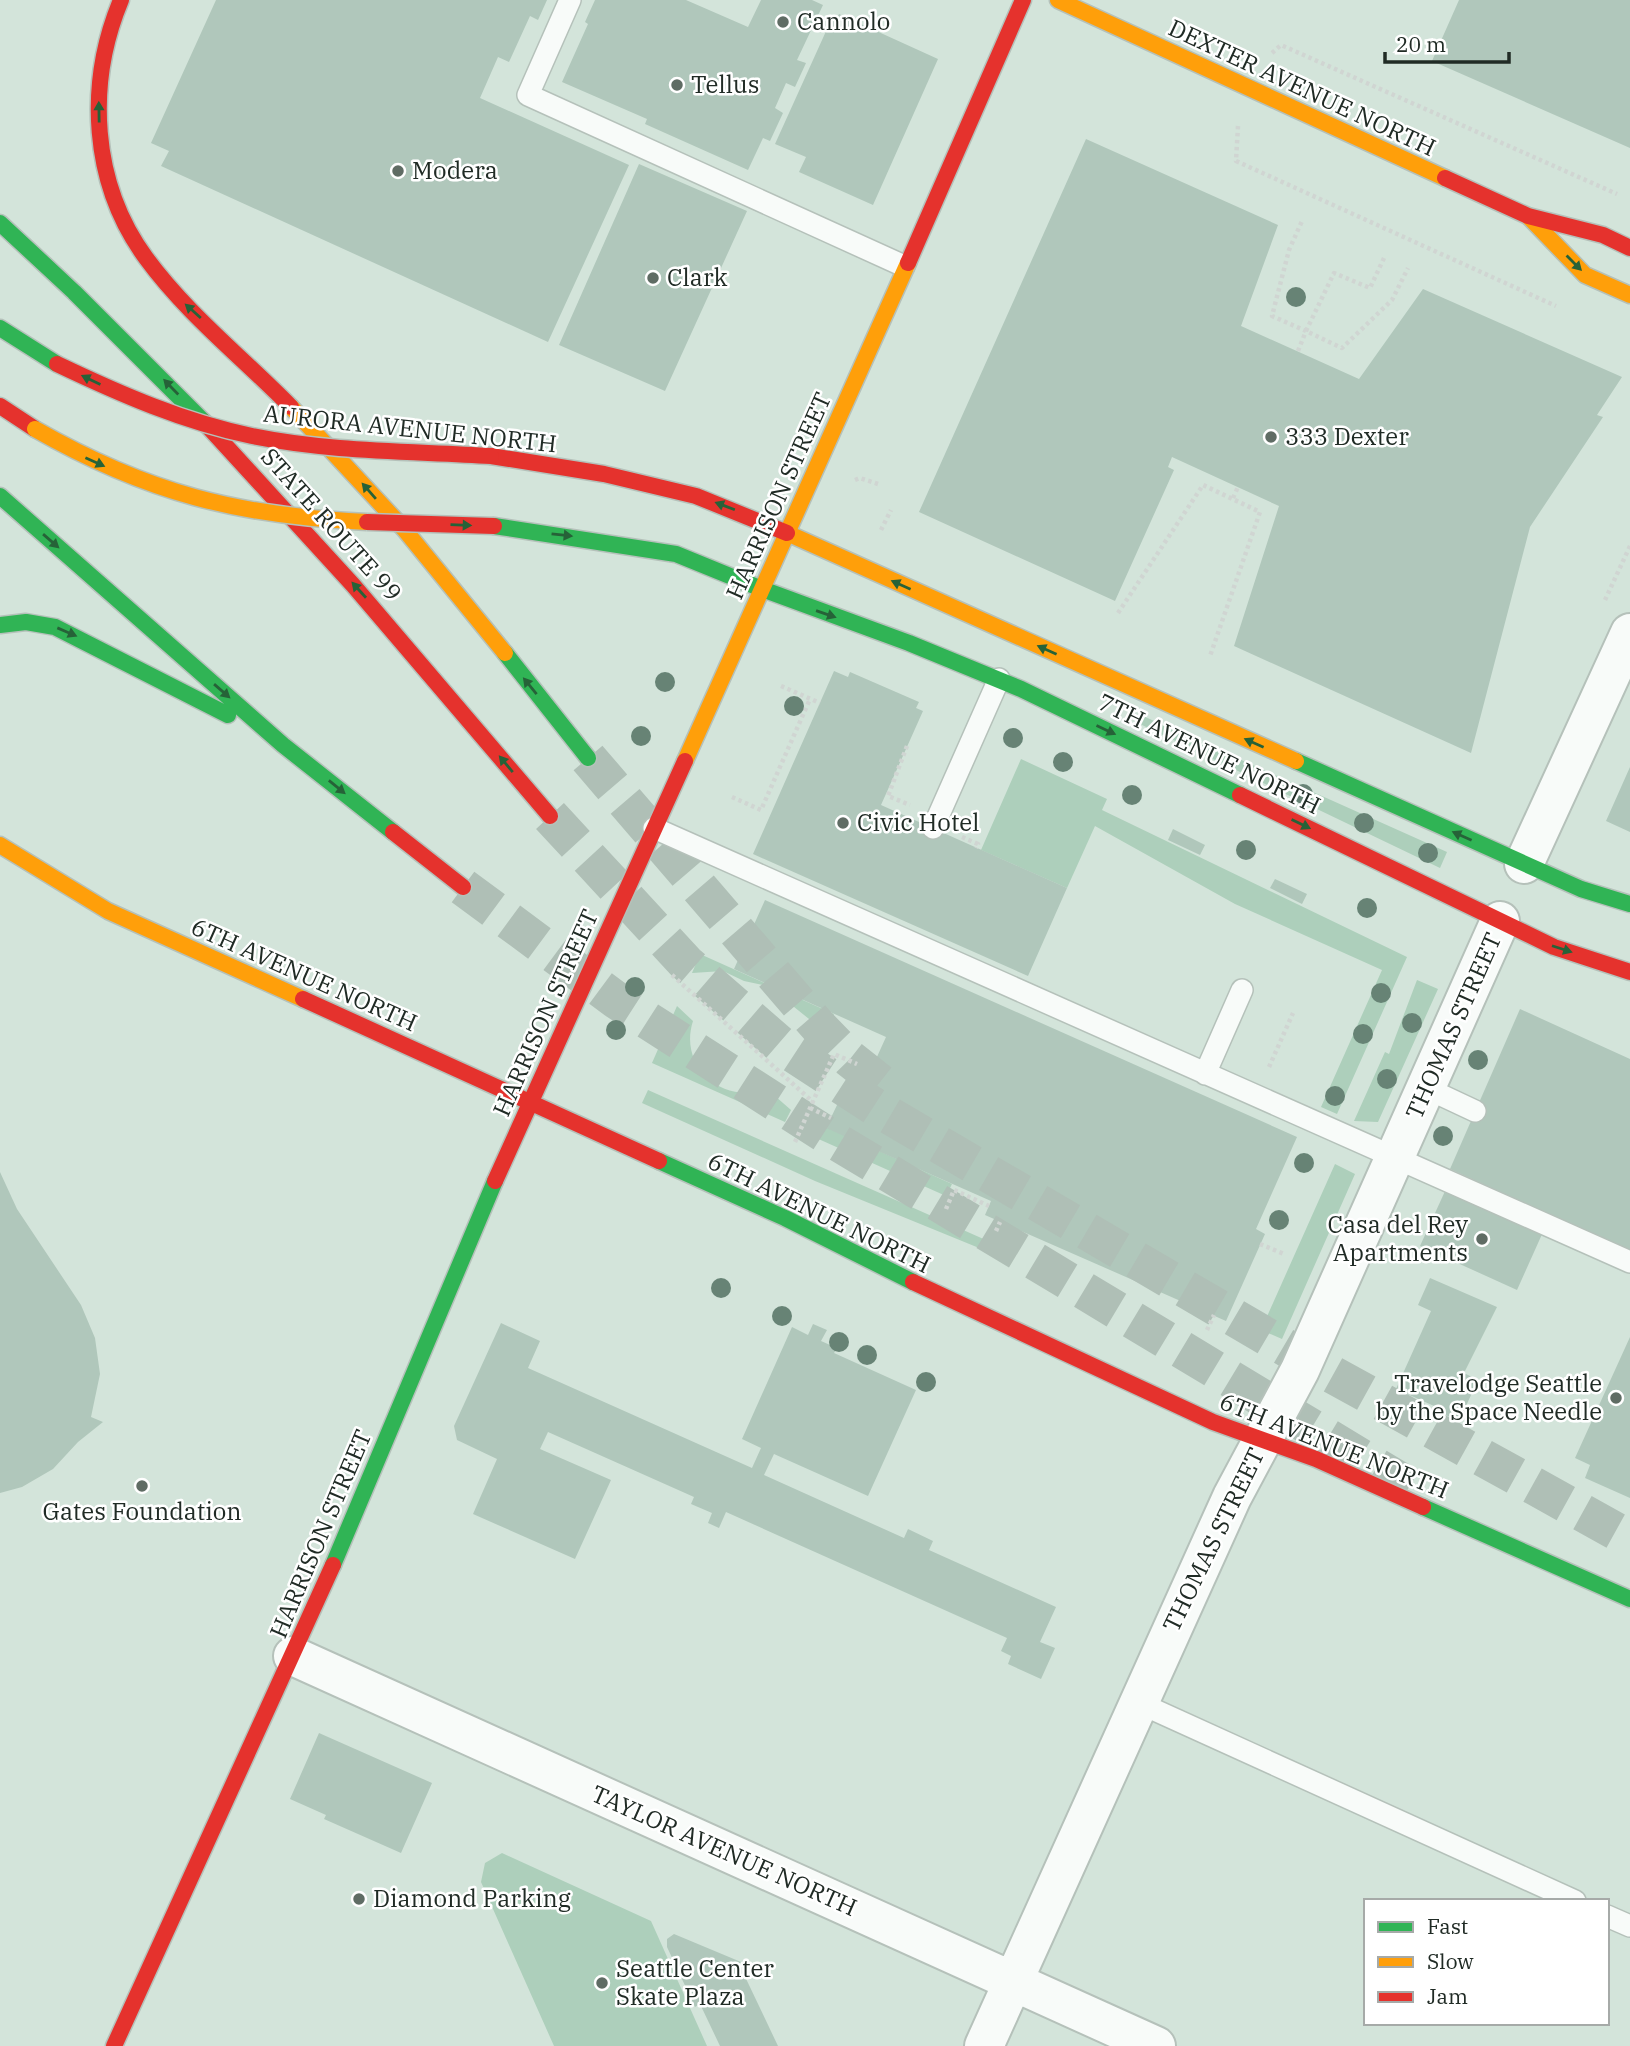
<svg xmlns="http://www.w3.org/2000/svg" width="1630" height="2046" viewBox="0 0 1630 2046" font-family="'IBM Plex Serif',serif">
<style>
.green{fill:#adcfbb}
.building{fill:#b0c7bb}
.lines{fill:none;stroke-linecap:round;stroke-linejoin:round}
.highway-tunnel{stroke:#afbfb6;stroke-width:38;stroke-dasharray:38 19;stroke-linecap:butt}
.lane-casing{stroke:#b5c1ba;stroke-width:24}
.street-casing{stroke:#b5c1ba;stroke-width:42}
.fast-casing{stroke:#b5c1ba;stroke-width:19}
.slow-casing{stroke:#b5c1ba;stroke-width:19}
.jam-casing{stroke:#b5c1ba;stroke-width:19}
.path{stroke:#d0d5d2;stroke-width:4.5;stroke-dasharray:3.5 3.5;stroke-linecap:butt}
.lane{stroke:#f8fbf9;stroke-width:21}
.street{stroke:#f8fbf9;stroke-width:38}
.fast{stroke:#30b455;stroke-width:16}
.slow{stroke:#ff9f0a;stroke-width:16}
.jam{stroke:#e5322d;stroke-width:16}
.slow-bridge-casing{stroke:#b5c1ba;stroke-width:19;stroke-linecap:butt}
.jam-bridge-casing{stroke:#b5c1ba;stroke-width:19;stroke-linecap:butt}
.slow-bridge{stroke:#ff9f0a;stroke-width:16}
.jam-bridge{stroke:#e5322d;stroke-width:16}
.tree{fill:#678375}
.oneway{fill:#266238}
.poi-dot{fill:#5f6c64;stroke:#fff;stroke-width:2.5}
.labels{text-anchor:middle;stroke-width:5;stroke-linejoin:round;paint-order:stroke}
.poi-label{font-size:24px;fill:#202b25;stroke:#fff;text-anchor:start}
.street-label{font-size:24px;fill:#202b25;stroke:#fff}
</style>
<rect width="100%" height="100%" fill="#d3e4da"/>
<path class="green" d="M1143,716l304,136 -7,16 -300,-144z
M1021,759l86,40 -5,11 305,147 -70,157 -16,-7 61,-137 -147,-66 -140,-78 -28,62 -86,-38z
M700,954l134,60 -11,23 -9,-14 -46,-37 -24,-5 -21,-10 -31,2z
M1417,980l21,9 -60,133 -24,-1 31,-69 4,2z
M677,1006l16,15c-15,46 30,84 74,68l24,21 -6,12 -133,-59z
M648,1090l340,151 -4,9 -169,-69 -173,-78z
M822,1120l7,3 -3,4 126,57 -6,12 -132,-59z
M1335,1164l20,10 -73,165 -21,-9z
M502,1853l149,68 56,125h-153l-73,-164 4,-19z"/>
<path class="building" d="M216,0h331l-9,20 -8,-4 -21,46 -11,-5 -18,41 149,67 -81,177 -387,-176 8,-15 -18,-8z
M595,0h91l62,27 13,-27h51l11,5 -26,55 9,3 -11,24 -9,-4 -11,25 8,5 -13,28 -7,-3 -15,32 -103,-46 2,-5 -85,-37 26,-58 -3,-2z
M1459,0h171v148l-198,-87z
M839,14l99,45 -65,146 -74,-33 7,-15 -31,-13 57,-126 4,2z
M1086,139l192,86 -37,101 118,53 64,-90 199,88 -25,38 6,2 -73,110 -59,226 -237,-107 45,-140 -107,-49 -4,10 6,3 -59,131 -196,-89z
M639,164l108,47 -82,180 -106,-46z
M834,671l14,6 2,-5 69,30 -3,6 7,3 -42,94 186,83 -39,88 -275,-122z
M1630,767v65l-24,-11z
M1173,829l32,16 -5,10 -32,-15z
M1275,879l32,15 -5,10 -32,-16z
M765,900l532,237 -41,92 9,5 -39,87 -241,-106 6,-14 -165,-73 36,-75 14,6 10,-22 -152,-68z
M1520,1009l110,50v192l-180,-82z
M0,1172l17,37 64,96 14,33 5,36 -9,43 12,5 -25,20 -25,27 -31,18 -22,6z
M1446,1189l97,43 -26,58 -97,-44z
M1430,1278l67,29 -33,66 14,7 -19,41 -18,-8 2,-3 -47,-21 35,-78 -13,-6z
M501,1323l39,18 -12,27 224,100 9,-20 -19,-9 50,-112 16,8 5,-11 14,6 -6,11 16,7 -3,5 82,37 -48,106 -94,-42 -10,21 140,63 4,-9 25,12 -4,9 127,57 -16,35 15,6 -14,31 -33,-15 3,-8 -10,-5 6,-13 -281,-126 -7,16 -11,-5 4,-10 -21,-9 3,-7 -146,-65 -8,17 71,31 -36,79 -102,-45 24,-55 -40,-19 -3,-14z
M1630,1337v161l-45,-20 5,-13 -15,-7z
M319,1733l113,50 -31,70 -77,-34 2,-4 -36,-16z
M674,1934l67,28 -2,2 39,82h-58l-20,-42 -5,3 -28,-60v-8z"/>
<g class="lines">
<path class="highway-tunnel" d="M588,758l230,268 32,33 38,30
M550,816l136,147 97,84 92,60 442,259 313,173
M463,887l153,113 223,143 571,344"/>
<g class="lane-casing">
<path id="lane" d="M570,0l-42,95 376,171
M654,828l976,434
M933,828l66,-149
M1205,1074l37,-84
M1426,1088l49,23
M1137,1702l438,199
M1607,1916l23,10"/>
</g>
<g class="street-casing">
<path id="street" d="M1524,864l106,-231
M293,1656l863,390
M984,2046l248,-549 68,-127 200,-449"/>
</g>
<g class="fast-casing">
<path id="fast" d="M0,223l74,69 130,130
M0,328l57,36
M0,496l283,249 110,87
M494,526l182,28 86,35
M762,589l147,54 112,46 219,106
M0,625l26,-3 29,5 173,88
M505,653l83,105
M1296,761l285,128 49,15
M659,1161l126,57 128,64
M1423,1507l207,92
M333,1565l162,-384"/>
</g>
<g class="slow-casing">
<path id="slow" d="M1058,0l387,178
M1528,216l57,59 45,20
M291,407l113,122 101,124
M787,533l509,228
M685,761l223,-498
M0,845l108,66 195,88"/>
</g>
<g class="jam-casing">
<path id="jam" d="M121,0c-35,84 -30,183 25,258 41,56 97,100 145,149
M1445,178l83,38 75,19 27,13
M908,263l115,-263
M0,406l35,23
M204,422l149,163 197,231
M491,456l113,18 92,22 91,37
M1240,795l314,152 76,25
M393,832l70,55
M303,999l356,162
M495,1181l190,-420
M913,1282l300,140 103,37 107,48
M114,2046l219,-481"/>
</g>
<path class="path" d="M1272,53l9,-8 336,149
M1238,126l-2,35 320,145
M1384,258l-14,30 -36,-15 -28,58 36,17 50,-48 16,-32
M1298,351l8,-20 -34,-15 17,-66 13,-29
M855,480l5,-2 18,6
M1233,498l5,-11
M881,530l10,-20
M1605,600l25,-54
M1118,613l85,-128 57,27 -50,144
M781,686l39,17
M907,746l-19,50 22,9
M732,797l29,13 49,-111
M962,837l16,7 -2,4
M672,975l141,127
M1269,1067l24,-54
M810,1108l21,10
M795,1142l39,-88 23,10
M946,1209l8,-19 35,16
M996,1231l4,-9
M1260,1244l24,10
M1207,1330l7,-15"/>
<use href="#lane" class="lane"/>
<use href="#street" class="street"/>
<use href="#fast" class="fast"/>
<use href="#slow" class="slow"/>
<use href="#jam" class="jam"/>
<g class="slow-bridge-casing">
<path id="slow-bridge" d="M35,429c112,64 204,87 332,93"/>
</g>
<g class="jam-bridge-casing">
<path id="jam-bridge" d="M57,364c63,30 127,58 195,72 78,16 159,15 239,20
M367,522l127,4"/>
</g>
<use href="#slow-bridge" class="slow-bridge"/>
<use href="#jam-bridge" class="jam-bridge"/>
</g>
<g class="tree">
<circle cx="1296" cy="297" r="10"/>
<circle cx="665" cy="682" r="10"/>
<circle cx="794" cy="706" r="10"/>
<circle cx="641" cy="736" r="10"/>
<circle cx="1013" cy="738" r="10"/>
<circle cx="1063" cy="762" r="10"/>
<circle cx="1303" cy="794" r="10"/>
<circle cx="1132" cy="795" r="10"/>
<circle cx="1364" cy="823" r="10"/>
<circle cx="1246" cy="850" r="10"/>
<circle cx="1428" cy="853" r="10"/>
<circle cx="1367" cy="908" r="10"/>
<circle cx="635" cy="987" r="10"/>
<circle cx="1381" cy="993" r="10"/>
<circle cx="1412" cy="1023" r="10"/>
<circle cx="616" cy="1030" r="10"/>
<circle cx="1363" cy="1034" r="10"/>
<circle cx="1478" cy="1060" r="10"/>
<circle cx="1387" cy="1079" r="10"/>
<circle cx="1335" cy="1096" r="10"/>
<circle cx="1443" cy="1136" r="10"/>
<circle cx="1304" cy="1163" r="10"/>
<circle cx="1279" cy="1220" r="10"/>
<circle cx="721" cy="1288" r="10"/>
<circle cx="782" cy="1316" r="10"/>
<circle cx="839" cy="1342" r="10"/>
<circle cx="867" cy="1355" r="10"/>
<circle cx="926" cy="1382" r="10"/>
</g>
<defs><path id="oneway-solid" d="M-6-.8H1V-3.2L6.5 0L1 3.2V.8H-6Z" transform="scale(1.75)"/></defs>
<g class="oneway">
<use href="#oneway-solid" transform="translate(99 112) rotate(-91)"/>
<use href="#oneway-solid" transform="translate(1574 263) rotate(45)"/>
<use href="#oneway-solid" transform="translate(193 311) rotate(-138)"/>
<use href="#oneway-solid" transform="translate(91 380) rotate(-154)"/>
<use href="#oneway-solid" transform="translate(171 387) rotate(-134)"/>
<use href="#oneway-solid" transform="translate(95 462) rotate(24)"/>
<use href="#oneway-solid" transform="translate(369 491) rotate(-131)"/>
<use href="#oneway-solid" transform="translate(725 506) rotate(-159)"/>
<use href="#oneway-solid" transform="translate(461 525) rotate(2)"/>
<use href="#oneway-solid" transform="translate(562 535) rotate(6)"/>
<use href="#oneway-solid" transform="translate(51 541) rotate(41)"/>
<use href="#oneway-solid" transform="translate(901 585) rotate(-156)"/>
<use href="#oneway-solid" transform="translate(359 590) rotate(-132)"/>
<use href="#oneway-solid" transform="translate(826 614) rotate(19)"/>
<use href="#oneway-solid" transform="translate(67 632) rotate(23)"/>
<use href="#oneway-solid" transform="translate(1047 650) rotate(-156)"/>
<use href="#oneway-solid" transform="translate(530 686) rotate(-129)"/>
<use href="#oneway-solid" transform="translate(222 691) rotate(41)"/>
<use href="#oneway-solid" transform="translate(1106 730) rotate(25)"/>
<use href="#oneway-solid" transform="translate(1254 743) rotate(-156)"/>
<use href="#oneway-solid" transform="translate(506 764) rotate(-130)"/>
<use href="#oneway-solid" transform="translate(337 787) rotate(39)"/>
<use href="#oneway-solid" transform="translate(1301 824) rotate(26)"/>
<use href="#oneway-solid" transform="translate(1462 836) rotate(-156)"/>
<use href="#oneway-solid" transform="translate(1562 949) rotate(18)"/>
</g>
<g class="poi-dot">
<circle cx="783" cy="22" r="7"/>
<circle cx="677" cy="85" r="7"/>
<circle cx="398" cy="171" r="7"/>
<circle cx="653" cy="278" r="7"/>
<circle cx="1271" cy="437" r="7"/>
<circle cx="843" cy="823" r="7"/>
<circle cx="1482" cy="1239" r="7"/>
<circle cx="1616" cy="1398" r="7"/>
<circle cx="142" cy="1486" r="7"/>
<circle cx="359" cy="1899" r="7"/>
<circle cx="602" cy="1983" r="7"/>
</g>
<g class="labels">
<g class="poi-label">
<text x="797" y="30">Cannolo</text>
<text x="691" y="93">Tellus</text>
<text x="412" y="179">Modera</text>
<text x="667" y="286">Clark</text>
<text x="1285" y="445">333 Dexter</text>
<text x="857" y="831">Civic Hotel</text>
<text x="1468" y="1233" text-anchor="end">Casa del Rey<tspan x="1468" dy="28">Apartments</tspan></text>
<text x="1602" y="1392" text-anchor="end">Travelodge Seattle<tspan x="1602" dy="28">by the Space Needle</tspan></text>
<text x="142" y="1520" text-anchor="middle">Gates Foundation</text>
<text x="373" y="1907">Diamond Parking</text>
<text x="616" y="1977">Seattle Center<tspan x="616" dy="28">Skate Plaza</tspan></text>
</g>
<g class="street-label">
<text transform="translate(1302 88) rotate(25)" y="8">DEXTER AVENUE NORTH</text>
<text transform="translate(410 429) rotate(6)" y="8">AURORA AVENUE NORTH</text>
<text transform="translate(779 496) rotate(-66)" y="8">HARRISON STREET</text>
<text transform="translate(331 525) rotate(48)" y="8">STATE ROUTE 99</text>
<text transform="translate(1209 754) rotate(26)" y="8">7TH AVENUE NORTH</text>
<text transform="translate(304 975) rotate(24)" y="8">6TH AVENUE NORTH</text>
<text transform="translate(546 1013) rotate(-66)" y="8">HARRISON STREET</text>
<text transform="translate(1454 1026) rotate(-66)" y="8">THOMAS STREET</text>
<text transform="translate(819 1213) rotate(26)" y="8">6TH AVENUE NORTH</text>
<text transform="translate(1334 1446) rotate(22)" y="8">6TH AVENUE NORTH</text>
<text transform="translate(321 1534) rotate(-67)" y="8">HARRISON STREET</text>
<text transform="translate(1214 1540) rotate(-64)" y="8">THOMAS STREET</text>
<text transform="translate(724 1851) rotate(24)" y="8">TAYLOR AVENUE NORTH</text>
</g>
</g>
<rect x="1364" y="1899" width="245" height="126" fill="#ffffff" stroke="#a6aaa8" stroke-width="2"/>
<rect x="1378" y="1922" width="35" height="10" fill="#30b455" stroke="#a6aaa8" stroke-width="2"/>
<text x="1427" y="1934" font-size="21" fill="#202b25">Fast</text>
<rect x="1378" y="1957" width="35" height="10" fill="#ff9f0a" stroke="#a6aaa8" stroke-width="2"/>
<text x="1427" y="1969" font-size="21" fill="#202b25">Slow</text>
<rect x="1378" y="1992" width="35" height="10" fill="#e5322d" stroke="#a6aaa8" stroke-width="2"/>
<text x="1427" y="2004" font-size="21" fill="#202b25">Jam</text>
<path d="M1385 52v10h124v-10" fill="none" stroke="#202b25" stroke-width="3.5"/>
<text x="1396" y="52" font-size="21" fill="#202b25" stroke="#ffffff" stroke-width="5" paint-order="stroke">20 m</text>
</svg>
